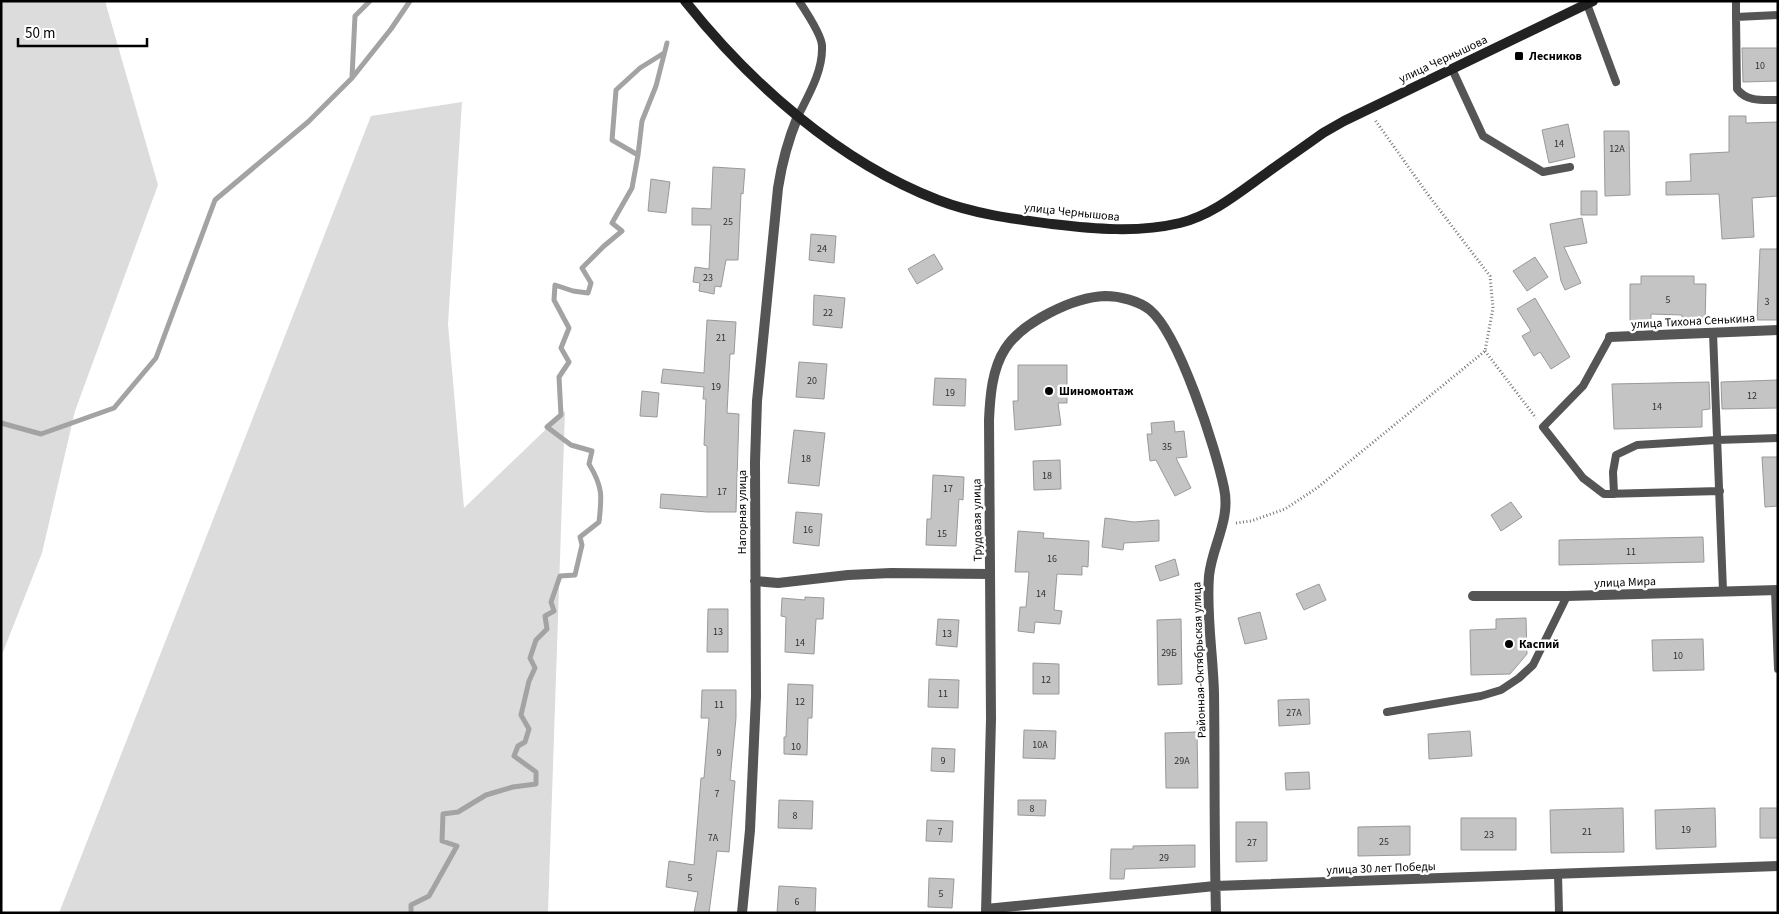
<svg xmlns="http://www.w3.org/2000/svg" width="1779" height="914" viewBox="0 0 1779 914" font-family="'Source Sans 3',sans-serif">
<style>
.green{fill:#dcdcdc}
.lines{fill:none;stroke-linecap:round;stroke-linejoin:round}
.stream{stroke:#a3a3a3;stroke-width:5}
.building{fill:#c4c4c4;stroke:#999}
.path{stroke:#777;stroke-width:3;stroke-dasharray:1 2.5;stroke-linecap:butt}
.lane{stroke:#555;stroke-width:8}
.street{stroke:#555;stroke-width:10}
.secondary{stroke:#222;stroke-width:10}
.poi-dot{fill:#000;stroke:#fff;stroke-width:2}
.labels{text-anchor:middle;stroke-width:5;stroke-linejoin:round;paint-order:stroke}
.number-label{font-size:10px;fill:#313131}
.poi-label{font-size:12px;font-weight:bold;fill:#000;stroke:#fff;text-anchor:start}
.street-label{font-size:12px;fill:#000;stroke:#fff}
</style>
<rect width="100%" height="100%" fill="#fff"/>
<path class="green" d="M1,1h104l53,184 -83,226 -33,142 -41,104z
M462,102l-14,222 16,184 101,-97 -17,502h-489l312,-797z"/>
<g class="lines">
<path class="stream" d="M352,77l3,-61 15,-15
M638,155l4,-34 14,-35 11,-43
M1,423l40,11 73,-26 42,-50 59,-158 93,-78 44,-44 39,-49 19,-28
M411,913v-8l18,-9 28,-50 -15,-5 1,-27 15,-2 28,-17 27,-8 23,-3v-12l-22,-16 4,-10 7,-4 4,-13 -8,-14 8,-34 6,-13 -5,-10 6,-18 11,-11 -2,-13 9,-5 -3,-9 9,-26 15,-1 7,-30 -2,-8 19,-15c3,-26 4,-35 -10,-58l3,-13 -21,-6 -24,-18 14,-12 -2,-38 10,-15 -8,-14 8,-20 -15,-28 1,-15 18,6 15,2 3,-10 -9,-15 22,-22 18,-15 -10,-8 20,-35 6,-33 -26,-15 4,-50 24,-22 24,-15"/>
</g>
<path class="building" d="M1742,48h36v33l-35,1z
M1729,116h17v7l32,-1v74l-26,2 2,39 -32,2 -3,-45 -53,1v-13l25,-1 -1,-27 39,-2z
M1568,124l7,33 -26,6 -7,-33z
M1604,131h25l1,64 -25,1z
M713,167l32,2 -2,25 -2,-1 -3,67h-12l-5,27 -6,-1 -1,8 -15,-3 1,-8 -7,-1 2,-15 14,2 2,-44h-19v-17l19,1z
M651,179l19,3 -4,31 -18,-2z
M1581,191h16v24h-16z
M1582,218l5,25 -23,4 17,36 -16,7 -4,-9 -11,-57z
M811,234l25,2 -2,27 -25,-3z
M1760,249h18v71h-21z
M934,254l9,15 -26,15 -9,-15z
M1535,257l13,20 -21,14 -14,-20z
M1641,276h53v8h12l-1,39 -23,-1v-7l-31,-1v9l-21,-1v-38h11z
M814,295l31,3 -3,30 -29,-3z
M1535,298l35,59 -19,12 -11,-17 -6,4 -12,-20 9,-5 -14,-22z
M707,320l29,2 -2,32h-4l-3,59 12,1 -3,98h-29l-47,-4 1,-14 46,3v-51l-3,-1 2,-46h-3l1,-12 -43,-4 2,-14 41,4z
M799,362l28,2 -3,35 -28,-2z
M1018,365h49v38h-9l3,22 -46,5 -2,-29h5z
M935,378l31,1 -1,27 -32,-1z
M1778,380v28l-56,1 -1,-27z
M1709,382l1,27 -8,1v17l-88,2 -2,-45z
M642,391l17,2 -2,24 -17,-1z
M1174,421l1,11 9,-1 3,26 -11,1 15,30 -16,8 -19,-36 -6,1 -3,-27h5l-1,-11z
M794,430l31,3 -6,53 -31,-3z
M1762,457h16v49l-13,1z
M1060,460l1,29 -27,1 -1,-29z
M933,475l31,2 -1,23 -4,-1 -3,47 -30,-1 1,-26h4z
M1511,502l11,15 -21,14 -10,-16z
M796,512l26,2 -3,32 -26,-3z
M1105,518l29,4 25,-2v21l-35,2 -1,7 -21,-3z
M1018,531l26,2 -1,5 46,3 -1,26 -6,-1v9l-25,-1 -3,36 8,1 -2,13 -25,-2 -1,11 -16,-2 2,-24h6l3,-35h-14z
M1703,537l1,25 -145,3v-25z
M1175,559l4,16 -19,6 -5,-15z
M1319,584l7,16 -22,10 -8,-16z
M805,597l19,1 -1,21h-7l-2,35 -29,-2 1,-35 -5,-1 1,-18 23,2z
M708,609h20v43h-21z
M1260,612l7,27 -22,5 -7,-26z
M1526,618l1,36 -17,20 -39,1 -1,-45 26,-1v-10z
M938,619l21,1 -2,27 -21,-2z
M1181,619l1,65 -24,1 -1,-65z
M1703,639l1,31 -51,1 -1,-31z
M1033,663l26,1v30h-26z
M929,679l30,1 -1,28 -30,-1z
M788,684l25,1 -1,33h-4l-1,37 -23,-1v-17h2z
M702,690h34v28l-6,62 5,1 -6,71 -12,-1 -8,62h-15l4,-21 -32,-5 3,-26 25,4 7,-87h3l5,-60h-8z
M1309,699l1,25 -31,2 -1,-26z
M1024,730l32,1 -1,28 -32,-1z
M1470,731l2,25 -43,3 -1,-25z
M1197,732l1,56h-32l-1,-55z
M932,748l23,1 -1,23 -23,-1z
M1309,772l1,17 -24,1 -1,-17z
M779,800l34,1 -1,28 -34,-1z
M1018,800h28l-1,16 -27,-1z
M1623,808l1,44 -73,1 -1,-43z
M1715,808l1,39 -60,2 -1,-39z
M1760,808h18v30h-18z
M1461,818h55v32h-55z
M927,820l26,1 -1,21 -26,-1z
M1236,822h31v39l-31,1z
M1410,826v29l-52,1v-29z
M1195,845v22l-70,2 -1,10h-14l1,-30h22v-3z
M929,878l25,1 -2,29 -24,-1z
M779,886l37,2 -1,25h-38z"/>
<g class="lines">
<path class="path" d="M1485,351l51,67
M1236,523l15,-2 34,-12 32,-21 168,-137 8,-43 -3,-32 -61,-80 -54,-76"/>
<path class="lane" d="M1736,1v16l42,-2
M1587,4l29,78
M1736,17l1,72c10,13 25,11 41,11
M1452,69l31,67 60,36 27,-5
M798,116c11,-22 25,-45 24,-70 0,-10 -17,-36 -23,-45
M1713,333l10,258
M1610,337l-27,49 -40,41 40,51 21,16 116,-3
M1614,494l-1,-22 3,-17 21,-10 80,-5 61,-2
M1775,590l3,79
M1387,712l94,-16 20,-6 18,-12 14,-13 34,-69
M1558,874l1,39"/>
<path class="street" d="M1610,337l168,-7
M755,581l23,2 70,-8 43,-2 99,1
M1473,596h94l211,-6
M986,909l229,-23 563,-20
M742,913l8,-83 6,-134 -1,-234 2,-61 21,-213c4,-26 10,-48 20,-72
M986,913l5,-194 -2,-299c1,-23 3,-51 16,-71 17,-27 69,-52 100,-53 15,0 34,5 45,14 29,24 66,139 74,178 7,32 -12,58 -15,88 -3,39 4,78 5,117 1,73 0,146 2,220"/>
<path class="secondary" d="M685,1c65,82 154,161 253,199 36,14 76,19 114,24 42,5 86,9 128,-1 33,-8 61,-32 88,-51 18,-13 37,-26 55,-39l21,-12 249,-120"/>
</g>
<g class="poi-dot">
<rect x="1514" y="51" width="10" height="10" rx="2.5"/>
<circle cx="1049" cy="391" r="5"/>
<circle cx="1509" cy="644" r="5"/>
</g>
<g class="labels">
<g class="number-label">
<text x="1760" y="69">10</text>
<text x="1559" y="147">14</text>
<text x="1617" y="152">12А</text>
<text x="728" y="225">25</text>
<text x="822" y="252">24</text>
<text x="708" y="281">23</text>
<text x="1668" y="303">5</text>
<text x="1767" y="305">3</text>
<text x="828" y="316">22</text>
<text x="721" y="341">21</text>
<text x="812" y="384">20</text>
<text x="716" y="390">19</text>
<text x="950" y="396">19</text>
<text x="1752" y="399">12</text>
<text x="1657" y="410">14</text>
<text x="1167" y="450">35</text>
<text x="806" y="462">18</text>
<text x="1047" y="479">18</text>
<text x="948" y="492">17</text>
<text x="722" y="495">17</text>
<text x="808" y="533">16</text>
<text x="942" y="537">15</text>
<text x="1631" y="555">11</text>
<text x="1052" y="562">16</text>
<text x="1041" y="597">14</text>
<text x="718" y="635">13</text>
<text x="947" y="637">13</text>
<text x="800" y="646">14</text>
<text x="1169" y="656">29Б</text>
<text x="1678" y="659">10</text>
<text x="1046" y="683">12</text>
<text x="943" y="697">11</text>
<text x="800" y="705">12</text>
<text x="719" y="708">11</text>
<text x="1294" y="716">27А</text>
<text x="1040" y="748">10А</text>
<text x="796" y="750">10</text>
<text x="719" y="756">9</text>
<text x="943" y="764">9</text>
<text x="1182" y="764">29А</text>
<text x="717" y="797">7</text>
<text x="1032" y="812">8</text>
<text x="795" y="819">8</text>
<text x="1686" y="833">19</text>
<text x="940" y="835">7</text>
<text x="1587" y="835">21</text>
<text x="1489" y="838">23</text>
<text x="713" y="841">7А</text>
<text x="1384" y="845">25</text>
<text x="1252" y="846">27</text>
<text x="1164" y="861">29</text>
<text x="690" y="881">5</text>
<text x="941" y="897">5</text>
<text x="797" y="905">6</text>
</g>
<g class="poi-label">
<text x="1529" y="60">Лесников</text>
<text x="1059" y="395">Шиномонтаж</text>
<text x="1519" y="648">Каспий</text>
</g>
<g class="street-label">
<text transform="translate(1443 59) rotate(-25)" y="4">улица Чернышова</text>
<text transform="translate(1072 212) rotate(6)" y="4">улица Чернышова</text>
<text transform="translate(1693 321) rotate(-3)" y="4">улица Тихона Сенькина</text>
<text transform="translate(742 512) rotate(-90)" y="4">Нагорная улица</text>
<text transform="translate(977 520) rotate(-91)" y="4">Трудовая улица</text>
<text transform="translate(1625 582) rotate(-2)" y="4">улица Мира</text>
<text transform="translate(1199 660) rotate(-92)" y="4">Районная-Октябрьская улица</text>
<text transform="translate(1381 868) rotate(-2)" y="4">улица 30 лет Победы</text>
</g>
</g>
<rect width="1779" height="914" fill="none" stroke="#000000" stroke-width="5"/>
<path d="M18 38v8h129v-8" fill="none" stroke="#000000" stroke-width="2.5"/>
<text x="25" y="38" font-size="15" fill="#000000" stroke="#ffffff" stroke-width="4" paint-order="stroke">50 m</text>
</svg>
